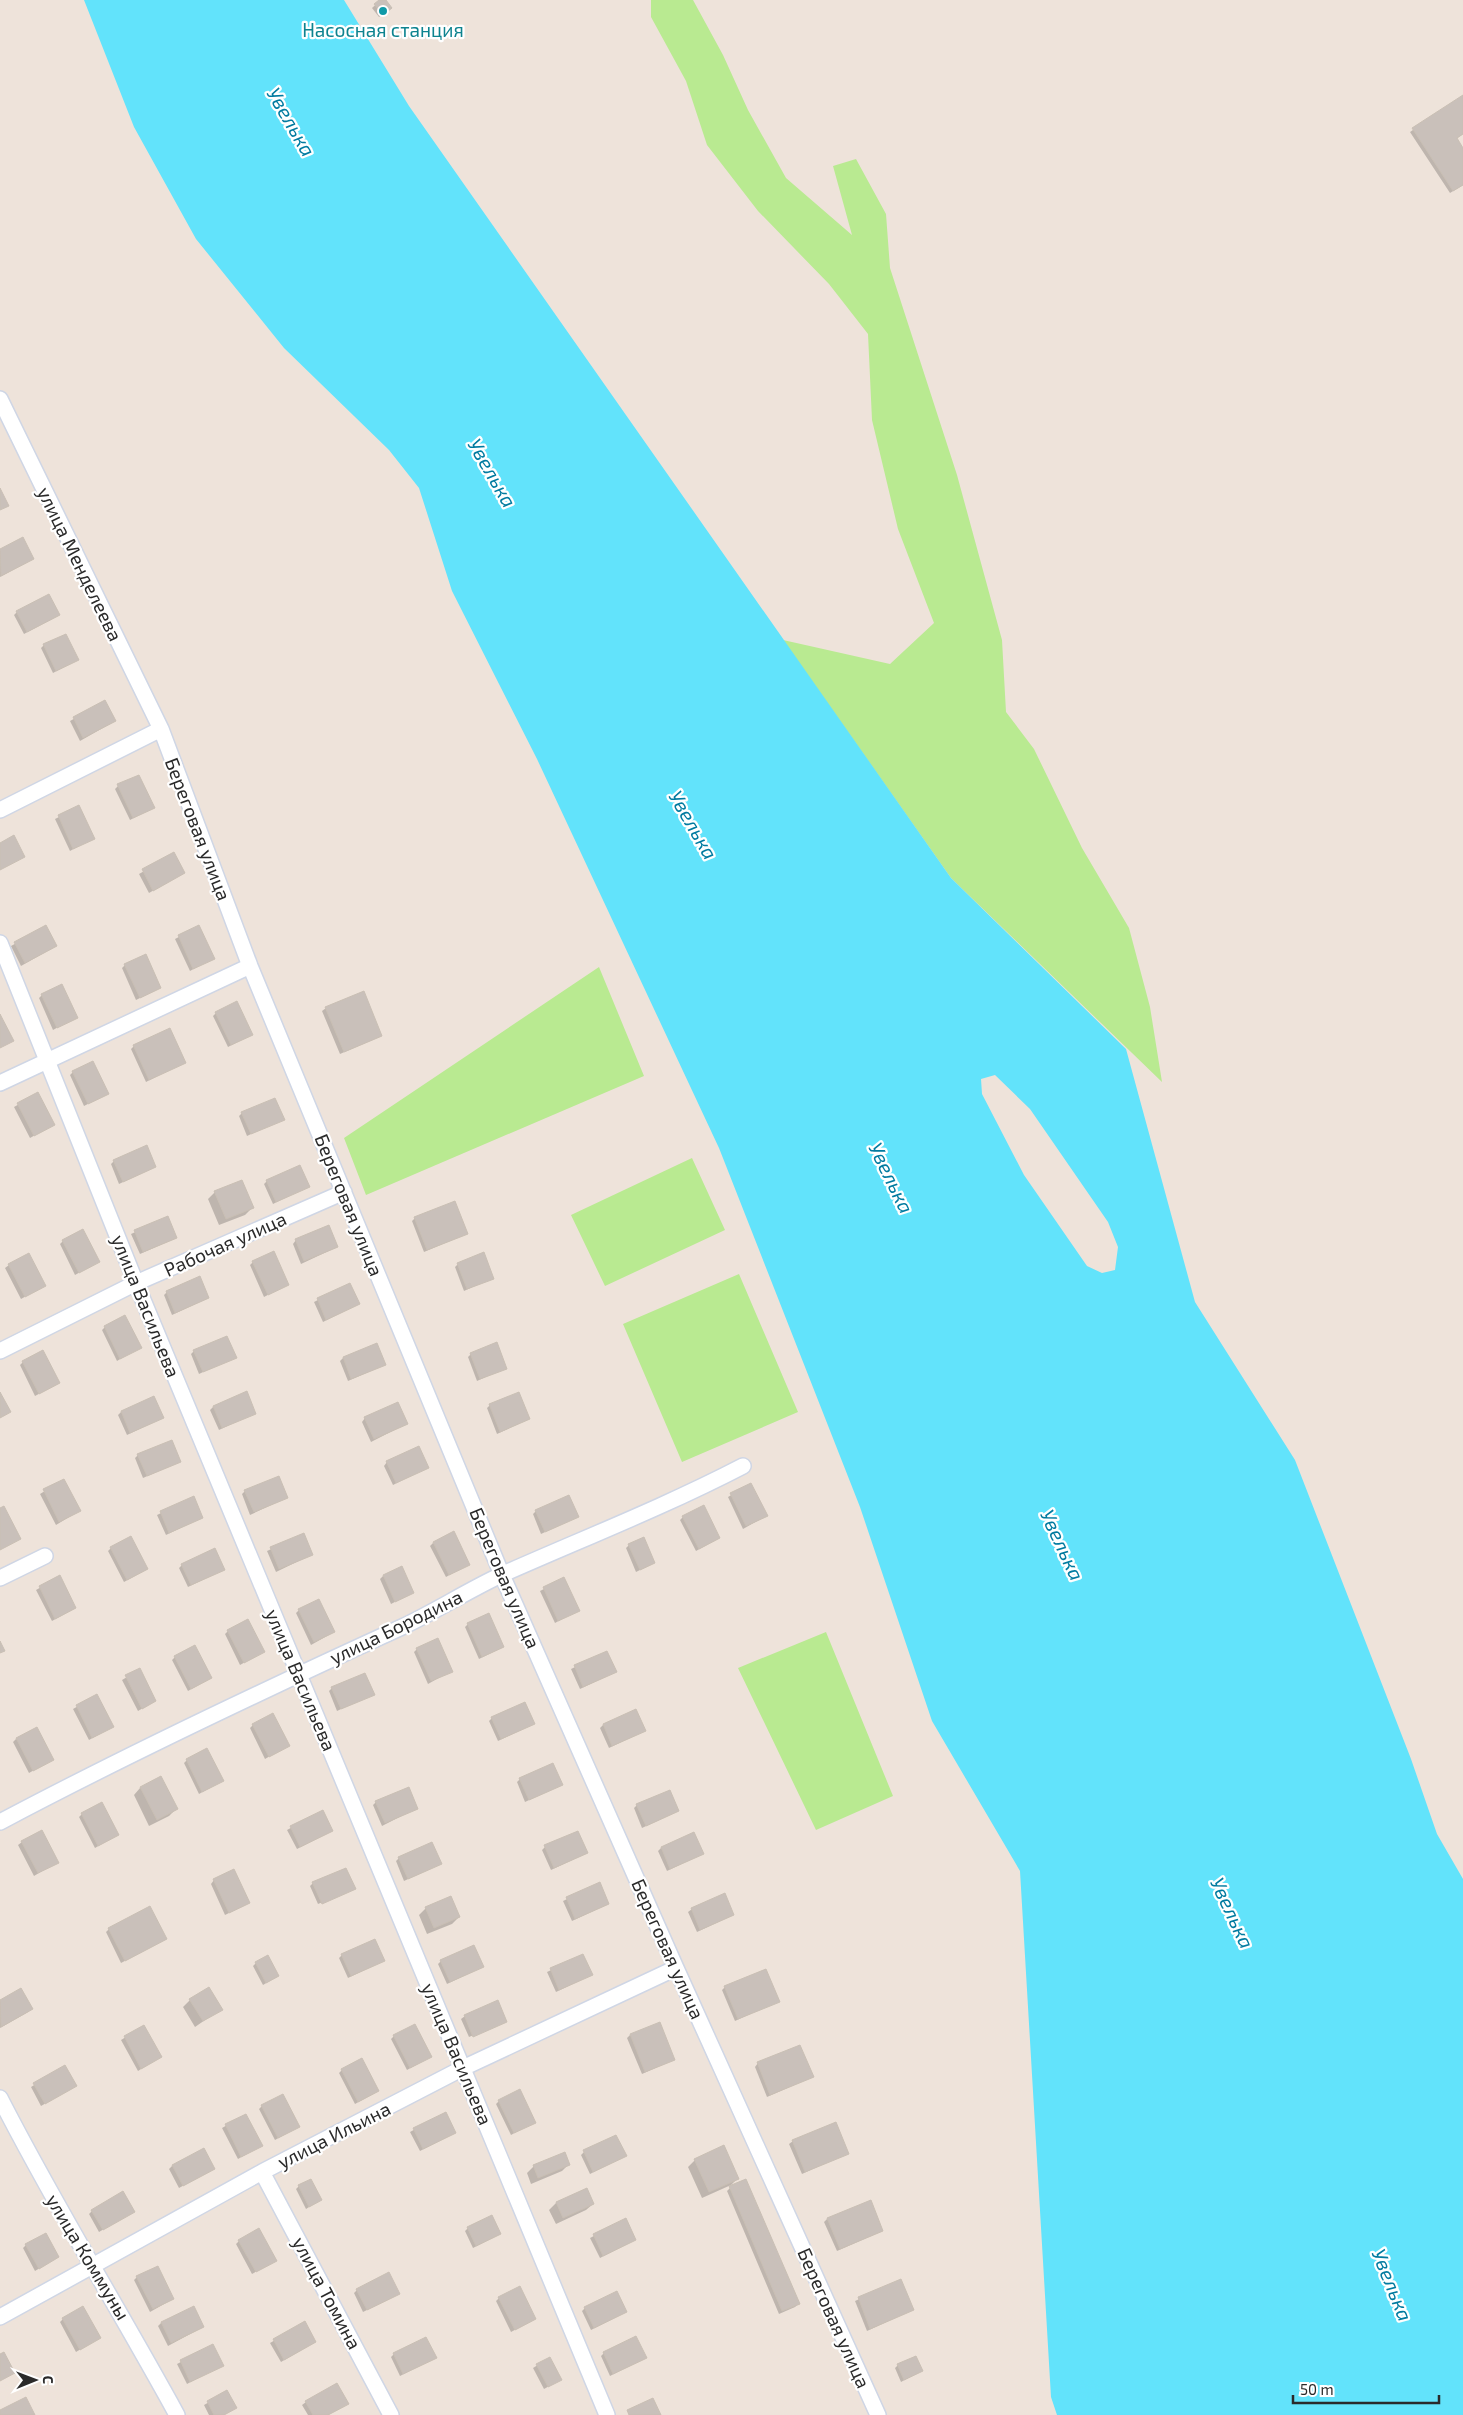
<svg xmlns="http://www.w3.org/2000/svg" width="1463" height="2415" viewBox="0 0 1463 2415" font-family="'Exo 2',sans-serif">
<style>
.green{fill:#b9ea91}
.water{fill:#62e3fb;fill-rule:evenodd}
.shadow{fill:#0003}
.building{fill:#c9c0ba;stroke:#c9bfb4}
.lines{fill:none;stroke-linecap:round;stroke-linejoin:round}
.street-casing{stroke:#cfd6e5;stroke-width:18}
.street{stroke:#fff;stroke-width:15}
.culture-dot{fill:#0f9aa8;stroke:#fff;stroke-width:2}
.labels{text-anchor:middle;stroke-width:4.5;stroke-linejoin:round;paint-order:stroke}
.culture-label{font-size:19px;fill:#0d838f;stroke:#fff}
.street-label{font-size:19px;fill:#2a2a2a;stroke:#fff}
.water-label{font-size:20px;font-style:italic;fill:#017ba0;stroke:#fff}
</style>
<rect width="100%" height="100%" fill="#eee3da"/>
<path class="green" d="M651,0h42l30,55 25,55 38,68 66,57 -19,-69 23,-7 30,55 4,54 67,207 45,165 4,72 28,37 48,99 47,80 21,79 12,75 -211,-204 -168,-238 107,24 44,-41 -36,-94 -26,-109 -4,-86 -39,-50 -71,-73 -51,-66 -21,-64 -35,-64z
M599,967l45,109 -278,119 -22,-57z
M692,1158l33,72 -120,56 -34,-71z
M739,1274l59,138 -116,50 -59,-138z
M826,1632l67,164 -77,34 -78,-162z"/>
<path class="water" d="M84,0h260l65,106 542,772 175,171 69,253 100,158 116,299 26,75 26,45v536h-406l-6,-18 -31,-526 -88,-150 -72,-214 -141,-359 -182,-389 -85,-168 -33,-103 -30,-38 -105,-102 -88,-109 -62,-112zM995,1075l35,34 78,113 10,25 -3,23 -13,3 -15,-7 -63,-91 -42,-81 -1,-15z"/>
<path class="shadow" d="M381,0h3l4,10 -9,7 -7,-9z
M1463,96v38l-7,5 7,11v35l-13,8 -40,-61z
M22,539l7,22 -29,16v-26z
M17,612l42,3 -35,19 -10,-19z
M44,645l33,15 -24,13 -12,-25z
M105,702l10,19 -35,20 -10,-20z
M118,786l35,22 -23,12 -15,-31z
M79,807l14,31 -23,13 -15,-32z
M174,854l10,19 -35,20 -10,-19z
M46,927l10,19 -35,20 -10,-20z
M198,927l15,31 -23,13 -15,-32z
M125,965l35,23 -24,12 -14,-32z
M42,995l34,22 -23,13 -14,-32z
M326,1008l55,28 -41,18 -18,-43z
M216,1013l35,22 -23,12 -15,-31z
M134,1046l50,16 -38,20 -15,-33z
M73,1072l34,22 -23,12 -14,-31z
M37,1094l16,31 -23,13 -16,-31z
M242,1113l41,6 -36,17 -8,-20z
M114,1161l41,6 -36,17 -8,-20z
M267,1181l41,5 -35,18 -9,-20z
M215,1192l37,16 -7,7 -26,10 -11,-26z
M167,1218l9,20 -36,16 -9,-20z
M415,1218l51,16 -42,18 -12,-31z
M296,1240l41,7 -36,17 -8,-20z
M63,1241l35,21 -23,13 -15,-31z
M253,1262l35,22 -24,13 -14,-32z
M458,1264l34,14 -28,13 -9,-24z
M9,1265l35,21 -23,13 -16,-31z
M349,1284l9,20 -35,18 -9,-20z
M167,1292l41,6 -36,17 -8,-20z
M105,1327l35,20 -23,14 -15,-31z
M194,1351l41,6 -36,17 -8,-20z
M471,1354l34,14 -28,13 -9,-24z
M343,1358l41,7 -36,16 -8,-20z
M23,1362l36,21 -24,13 -15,-31z
M490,1405l39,14 -32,15 -10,-26z
M213,1407l41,6 -35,17 -9,-20z
M121,1412l41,6 -35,17 -9,-20z
M365,1418l41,6 -35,18 -9,-20z
M138,1455l41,7 -36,16 -8,-20z
M387,1462l41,5 -35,18 -9,-19z
M63,1480l16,31 -23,14 -16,-31z
M750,1484l16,32 -23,13 -15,-32z
M245,1491l41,7 -36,17 -8,-21z
M193,1498l8,20 -35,17 -9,-20z
M536,1511l41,6 -36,17 -8,-20z
M683,1517l36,21 -23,13 -16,-31z
M303,1535l8,20 -35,17 -9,-21z
M433,1543l36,21 -23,13 -16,-31z
M629,1545l25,18 -18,9 -10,-24z
M111,1548l36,21 -23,13 -16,-31z
M182,1565l41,5 -35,17 -9,-19z
M383,1576l29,17 -21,11 -11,-25z
M59,1577l16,31 -23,13 -16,-31z
M564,1579l14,31 -23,13 -15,-32z
M299,1610l35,22 -23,13 -15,-32z
M468,1624l35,23 -24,12 -14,-32z
M228,1631l35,21 -23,13 -15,-31z
M417,1649l34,22 -23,13 -14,-32z
M607,1652l8,20 -35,17 -9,-20z
M175,1657l36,21 -23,13 -16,-31z
M139,1670l16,31 -17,10 -16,-31z
M332,1688l41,6 -36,17 -8,-20z
M96,1696l16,31 -23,13 -16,-31z
M492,1718l41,6 -35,17 -9,-20z
M253,1725l36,20 -24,14 -15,-31z
M603,1725l41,6 -35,17 -9,-20z
M16,1739l36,21 -23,13 -16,-31z
M187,1760l35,21 -23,13 -15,-31z
M160,1778l16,31 -7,7 -20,10 -15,-31 6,-7z
M520,1779l41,6 -36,17 -8,-20z
M376,1802l41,6 -35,18 -9,-21z
M637,1805l41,6 -36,17 -8,-20z
M322,1811l10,20 -35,18 -10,-19z
M82,1814l35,21 -22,13 -16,-31z
M22,1842l35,20 -23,14 -16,-31z
M545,1847l42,6 -36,17 -9,-20z
M661,1848l41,6 -35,17 -9,-20z
M399,1858l41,6 -36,17 -8,-20z
M214,1880l35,23 -24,12 -14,-31z
M313,1883l41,6 -36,15 -8,-18z
M599,1884l9,20 -36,17 -9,-20z
M426,1908l33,9 -7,7 -25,10 -8,-19z
M692,1909l41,6 -36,17 -9,-20z
M109,1929l57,10 -45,24 -15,-31z
M342,1955l41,6 -35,17 -9,-20z
M583,1955l8,20 -35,17 -9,-20z
M441,1961l41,6 -35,17 -9,-20z
M256,1963l22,13 -15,9 -10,-19z
M725,1987l53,14 -43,20 -13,-31z
M20,1990l8,22 -28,16v-27z
M190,2000l31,9 -26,18 -12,-20z
M465,2016l41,6 -37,15 -8,-18z
M144,2026l16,31 -22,14 -17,-31z
M630,2035l43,25 -31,14 -15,-36z
M394,2036l36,21 -23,13 -16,-31z
M758,2063l54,14 -45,20 -12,-30z
M64,2067l8,21 -31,18 -10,-19z
M342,2070l36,21 -23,13 -16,-31z
M499,2101l35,21 -23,13 -15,-31z
M262,2106l36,21 -23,13 -16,-31z
M445,2113l10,20 -35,18 -10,-19z
M245,2115l16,31 -23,13 -16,-31z
M793,2141l54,12 -45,21 -13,-30z
M584,2152l41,4 -35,18 -9,-19z
M695,2160l42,19 -6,6 -29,13 -14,-31z
M569,2164l-7,7 -31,13 -4,-11 7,-7z
M172,2166l42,3 -35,19 -10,-19z
M299,2186l21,14 -14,9 -10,-20z
M730,2188l68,116 -3,3 -16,7 -52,-123z
M586,2189l7,15 -7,6 -30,14 -7,-14 7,-7z
M92,2211l41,1 -34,20 -10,-18z
M827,2219l55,12 -45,20 -13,-29z
M625,2220l10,20 -35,18 -10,-20z
M468,2228l32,6 -27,14 -8,-17z
M239,2241l36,20 -23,13 -16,-30z
M26,2245l32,12 -23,14 -12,-23z
M137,2277l36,22 -23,13 -16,-32z
M900,2280l12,30 -45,21 -12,-30z
M357,2290l38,6 -32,16 -9,-19z
M499,2298l36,21 -24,13 -15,-31z
M585,2308l41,4 -35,18 -9,-19z
M63,2319l36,19 -23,14 -16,-30z
M161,2323l42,4 -35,19 -10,-20z
M305,2323l10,19 -34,20 -11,-19z
M212,2346l10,19 -35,19 -10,-20z
M604,2353l41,5 -35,18 -9,-20z
M394,2354l41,4 -35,18 -9,-19z
M549,2358l11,22 -16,9 -11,-21z
M898,2365l23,6 -20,11 -6,-14z
M227,2392l8,16 -13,7h-13l-5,-10z
M306,2402l38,4 -16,9h-20l-6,-10z"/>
<path class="building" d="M379,0h7l6,8 -9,7 -9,-11z
M1463,95v39l-6,4 6,10v37l-10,6 -41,-63z
M0,488l9,18 -9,4z
M23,537l11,22 -33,17 -1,-27z
M49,594l11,21 -33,17 -11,-21z
M66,634l13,26 -23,11 -13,-27z
M105,700l11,21 -33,17 -10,-21z
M139,775l16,33 -22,10 -16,-34z
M79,805l16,34 -22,10 -15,-34z
M14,835l11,22 -25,13v-27z
M174,852l11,21 -32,18 -11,-22z
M46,925l11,21 -32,17 -11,-21z
M199,925l16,34 -22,10 -15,-34z
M146,954l15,34 -21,10 -16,-34z
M62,984l16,34 -21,10 -16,-34z
M364,991l18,45 -38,16 -19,-45z
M237,1001l16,34 -22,10 -16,-33z
M0,1014l14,27 -14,7z
M170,1028l16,35 -37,17 -16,-35z
M93,1061l16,33 -21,10 -16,-33z
M38,1092l17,33 -21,11 -17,-33z
M275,1098l10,22 -34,14 -10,-22z
M147,1145l9,22 -33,15 -10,-22z
M300,1165l10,22 -34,15 -10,-22z
M242,1180l12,28 -28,11 -12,-28z
M455,1201l13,33 -41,16 -13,-33z
M168,1216l9,22 -34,14 -9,-22z
M329,1225l9,22 -34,14 -9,-22z
M83,1229l17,33 -21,11 -17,-33z
M274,1251l15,34 -21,10 -16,-34z
M484,1252l10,27 -27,10 -10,-26z
M29,1253l17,33 -21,11 -17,-33z
M200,1276l9,22 -34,15 -9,-22z
M350,1283l10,21 -34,16 -9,-22z
M125,1315l17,33 -22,11 -16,-33z
M227,1336l10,22 -34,14 -10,-22z
M497,1342l10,27 -27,10 -10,-26z
M377,1343l9,22 -35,14 -8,-22z
M43,1350l17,33 -21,11 -17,-33z
M247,1391l9,23 -34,14 -9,-22z
M0,1392l11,20 -11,6z
M519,1392l11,27 -30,13 -11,-28z
M154,1396l10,22 -34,15 -9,-22z
M398,1402l10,22 -34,15 -10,-22z
M172,1440l9,22 -34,14 -10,-22z
M419,1446l10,22 -33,15 -10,-22z
M279,1476l9,22 -34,14 -10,-22z
M64,1479l17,32 -22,11 -16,-33z
M751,1483l17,33 -22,10 -16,-33z
M569,1495l10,22 -34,15 -10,-22z
M194,1496l9,22 -34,15 -9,-22z
M704,1505l16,33 -21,11 -17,-33z
M4,1506l17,33 -21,11v-42z
M454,1531l16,34 -21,10 -16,-33z
M304,1533l9,22 -34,14 -9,-22z
M131,1536l17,33 -21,11 -17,-33z
M644,1537l11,26 -15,7 -12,-26z
M215,1548l10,22 -34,15 -10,-21z
M402,1566l12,27 -19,9 -12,-27z
M60,1575l16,33 -21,11 -16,-33z
M564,1577l16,34 -22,10 -15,-34z
M319,1599l16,33 -21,10 -16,-33z
M489,1613l15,34 -22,10 -15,-34z
M248,1619l17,33 -21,11 -17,-33z
M438,1638l15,34 -22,9 -15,-33z
M0,1641l5,10 -5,2z
M195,1645l17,33 -21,11 -17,-33z
M607,1651l10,21 -34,15 -9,-22z
M140,1668l16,33 -14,8 -17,-34z
M365,1673l10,22 -34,14 -10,-22z
M97,1694l17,33 -22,11 -16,-33z
M525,1702l10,22 -34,15 -10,-22z
M636,1709l10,22 -34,15 -9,-22z
M273,1713l17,33 -21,11 -17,-33z
M37,1727l17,33 -21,11 -17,-33z
M207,1748l17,33 -22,11 -16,-33z
M553,1763l10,22 -34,15 -10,-22z
M161,1776l17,33 -21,11 -17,-33z
M409,1787l9,22 -33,14 -10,-22z
M670,1790l9,21 -33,15 -10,-22z
M102,1802l17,33 -21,11 -17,-33z
M323,1810l10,21 -33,16 -10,-21z
M42,1830l17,33 -21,10 -17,-32z
M578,1831l10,22 -34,15 -10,-23z
M694,1832l10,22 -34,15 -9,-22z
M432,1842l10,22 -34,15 -10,-22z
M346,1868l10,21 -34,15 -10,-22z
M234,1869l16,34 -21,10 -16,-34z
M600,1882l9,22 -34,15 -9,-22z
M725,1893l9,22 -34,15 -9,-22z
M451,1896l9,21 -26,11 -9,-21z
M150,1906l17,33 -42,22 -17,-33z
M375,1939l10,22 -34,15 -10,-22z
M474,1945l10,22 -34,15 -10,-22z
M583,1954l10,21 -34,15 -9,-22z
M268,1955l11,21 -13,7 -11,-21z
M766,1969l14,33 -42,17 -14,-33z
M209,1987l14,23 -20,11 -14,-22z
M21,1988l12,21 -32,18 -1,-27z
M498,2000l9,22 -34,15 -9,-22z
M660,2022l15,38 -30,12 -15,-38z
M415,2024l17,33 -22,11 -17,-33z
M144,2025l18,32 -21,12 -17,-33z
M800,2045l14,32 -44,18 -13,-33z
M362,2058l17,33 -21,11 -17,-33z
M65,2065l12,21 -32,18 -12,-21z
M520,2089l16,34 -22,10 -16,-33z
M283,2094l17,33 -22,11 -17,-33z
M446,2112l10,21 -33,16 -10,-21z
M246,2114l17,32 -22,11 -16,-33z
M836,2122l13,32 -44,18 -13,-32z
M616,2135l11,21 -34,16 -10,-22z
M724,2145l15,34 -30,13 -15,-33z
M204,2148l11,21 -32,17 -11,-21z
M565,2152l5,13 -32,13 -5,-13z
M311,2179l11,21 -13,7 -11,-22z
M746,2179l54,125 -18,7 -53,-125z
M587,2188l7,16 -31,14 -7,-16z
M123,2191l12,21 -32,18 -12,-20z
M871,2200l12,31 -43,18 -13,-31z
M492,2215l9,19 -25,12 -9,-19z
M626,2218l10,22 -33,16 -10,-22z
M259,2228l18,33 -21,11 -18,-32z
M46,2233l13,24 -20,12 -14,-25z
M158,2266l16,33 -21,10 -17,-33z
M389,2272l11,22 -33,16 -11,-21z
M901,2279l13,31 -44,19 -12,-32z
M520,2286l16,33 -21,11 -17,-33z
M617,2291l10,21 -33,16 -10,-21z
M83,2306l18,32 -21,12 -18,-32z
M194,2306l10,21 -33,16 -10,-21z
M305,2321l11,21 -32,18 -11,-21z
M636,2336l11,22 -34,16 -10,-22z
M426,2337l11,21 -34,16 -10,-21z
M213,2344l11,22 -34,16 -10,-22z
M4,2352l11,21 -15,8v-27z
M916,2356l7,15 -19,9 -7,-16z
M550,2357l12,23 -14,7 -12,-23z
M337,2383l12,21 -21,11h-15l-8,-14z
M227,2390l10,18 -13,7h-10l-7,-14z
M26,2397l9,18h-35v-5z
M653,2398l8,17h-32l-2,-5z"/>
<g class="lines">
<g class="street-casing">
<path id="street" d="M0,399l161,330 89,237 252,609 174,393 202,447
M0,810l161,-81
M0,943l136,340 471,1132
M0,1083l250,-117
M0,1351l136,-68 208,-91
M0,1578l45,-22
M0,1822c132,-70 266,-133 402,-195 34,-16 65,-36 99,-52 81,-36 163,-68 242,-109
M0,2098c55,108 119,211 177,317
M262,2172l129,243
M0,2317l262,-145 201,-104 213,-100"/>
</g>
<use href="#street" class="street"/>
</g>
<circle class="culture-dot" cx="383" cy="11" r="5"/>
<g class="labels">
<g class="culture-label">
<text x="383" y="37">Насосная станция</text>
</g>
<g class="street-label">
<text transform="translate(80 564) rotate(64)" y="7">улица Менделеева</text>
<text transform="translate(198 829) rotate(69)" y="7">Береговая улица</text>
<text transform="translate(349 1205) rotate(68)" y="7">Береговая улица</text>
<text transform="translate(225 1244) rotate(-24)" y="7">Рабочая улица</text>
<text transform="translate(146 1306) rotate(68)" y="7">улица Васильева</text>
<text transform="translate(505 1578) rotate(67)" y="7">Береговая улица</text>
<text transform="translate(396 1627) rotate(-26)" y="7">улица Бородина</text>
<text transform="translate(301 1680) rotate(67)" y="7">улица Васильева</text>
<text transform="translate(668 1949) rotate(66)" y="7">Береговая улица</text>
<text transform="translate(457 2054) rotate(67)" y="7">улица Васильева</text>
<text transform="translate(334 2135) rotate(-27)" y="7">улица Ильина</text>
<text transform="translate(88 2257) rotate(59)" y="7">улица Коммуны</text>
<text transform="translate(327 2293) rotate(62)" y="7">улица Томина</text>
<text transform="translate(834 2318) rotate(66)" y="7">Береговая улица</text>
</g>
<g class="water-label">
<text transform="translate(291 122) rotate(60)" y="7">Увелька</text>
<text transform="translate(492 473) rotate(60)" y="7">Увелька</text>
<text transform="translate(693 825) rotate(60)" y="7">Увелька</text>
<text transform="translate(891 1178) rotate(64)" y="7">Увелька</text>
<text transform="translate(1062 1545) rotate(65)" y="7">Увелька</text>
<text transform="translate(1232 1913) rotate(65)" y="7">Увелька</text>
<text transform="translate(1392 2285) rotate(68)" y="7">Увелька</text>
</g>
</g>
<g transform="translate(35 2380) rotate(89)" stroke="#ffffff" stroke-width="4" paint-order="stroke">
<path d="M0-4L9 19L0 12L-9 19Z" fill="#2a2a2a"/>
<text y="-8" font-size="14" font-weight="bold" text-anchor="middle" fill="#2a2a2a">С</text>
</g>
<path d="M1293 2395v8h146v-8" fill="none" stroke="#2a2a2a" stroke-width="2.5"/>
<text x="1300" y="2395" font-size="15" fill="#2a2a2a" stroke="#ffffff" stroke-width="4" paint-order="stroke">50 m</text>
</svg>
